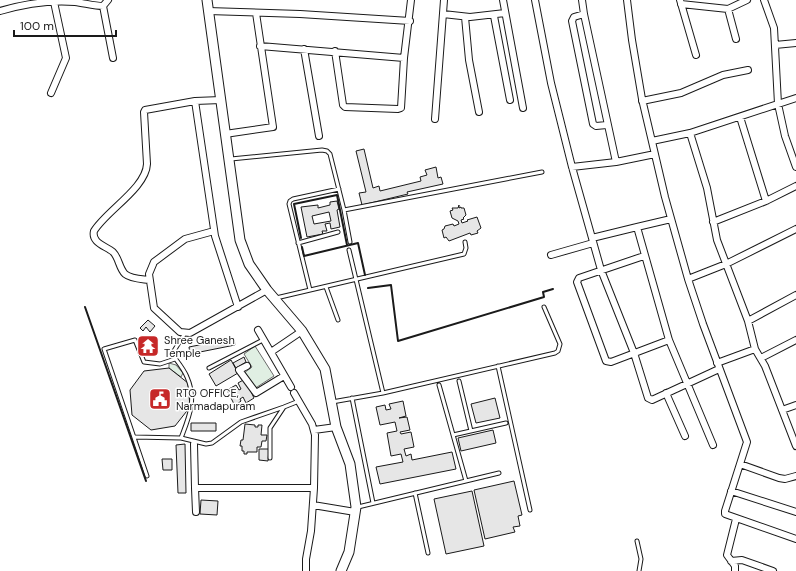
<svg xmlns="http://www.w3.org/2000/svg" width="796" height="571" viewBox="0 0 796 571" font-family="'DM Sans',sans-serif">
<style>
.green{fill:#e0efe3;stroke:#6a6a6a}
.building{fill:#e6e6e6;stroke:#1a1a1a;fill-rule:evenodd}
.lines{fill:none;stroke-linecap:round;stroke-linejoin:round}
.lane-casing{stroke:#1a1a1a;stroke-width:5}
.street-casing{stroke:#1a1a1a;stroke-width:8}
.secondary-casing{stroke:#1a1a1a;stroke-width:11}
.lane{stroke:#fff;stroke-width:3}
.street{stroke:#fff;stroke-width:6}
.secondary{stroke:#fff;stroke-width:9}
.wall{stroke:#1a1a1a;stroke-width:2}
.labels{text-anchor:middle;stroke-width:3;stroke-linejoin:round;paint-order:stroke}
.poi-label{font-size:11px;fill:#1a1a1a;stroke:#fff;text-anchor:start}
</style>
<rect width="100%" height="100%" fill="#fff"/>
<path class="green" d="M255,346l19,30 -20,13 -10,-16 8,-6 -8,-13z
M169,363l7,2 7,8 -2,4 -12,-9z"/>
<path class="building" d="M364,149l9,39 6,-2 1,5 41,-10 -1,-4 7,-2 -2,-5 11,-3 2,11 3,-1 2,7 -36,8 1,2 -46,11 -3,-12 7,-1 -10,-41z
M337,201l2,8 -2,1 3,17 -9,2 -1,-6 -5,1 2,7h-5l1,3 -16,3 -6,-30 17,-2v3l12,-3v-3zM329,212l2,9 -17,3 -2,-8z
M459,205v3l2,-1v1h3l2,7 -3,3 1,1 -3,1 1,3 6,-2 -1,-1 10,-3 4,11 -4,3 1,2 -7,2 -1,-2 -21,8 -3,-4 -2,1 -2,-8 2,-1 1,-3 8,-2 1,2 5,-2 -1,-3 -6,-3 -2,-7 3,-1 -1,-2h6z
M148,320l7,6 -5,6 -4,-5 -3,4 -3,-3z
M234,338l1,7 -45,9 -1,-7z
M147,341l7,7 -5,4 -7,-7z
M244,357l2,5 -10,6 -3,-5z
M231,360l7,13 -22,13 -7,-12z
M169,368l19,15 2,24 -15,19 -24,4 -19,-15 -2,-25 14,-19z
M245,379l9,19 -8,5 -3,-6 -3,2 1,2 -5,4 -1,-2 -1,1 -3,-6 2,-1 -2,-4 -2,1 -2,-4 9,-5 3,5 2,-1 -3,-6z
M495,398l5,20 -24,5 -5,-19z
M403,401l3,15 -7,2 8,-1 3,13 -10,2 1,2 10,-2 3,15 -10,2 2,7 5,-2 1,6 40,-8 4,17 -76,15 -4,-17 27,-5 -2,-8 -10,2 -4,-23 10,-2 -2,-9 -15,3 -4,-18 9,-2 1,5 5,-1 -2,-5z
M191,423h25v8h-25z
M245,424l10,1v2h3v-2h4l-1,10h6l-1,6h-4l-1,6h-4v5h-10v2h-3v-3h-2v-5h-2l1,-6h2z
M493,430l3,13 -35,8 -3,-13z
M185,444l1,49h-8l-2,-48z
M259,449h10l-1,12 -9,-1z
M162,459h10v11h-9z
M514,481l8,34 -4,1 2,10 -7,1 2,5 -30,7 -11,-49z
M472,491l12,55 -38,8 -12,-55z
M201,500l17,1 -1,14 -17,-1z"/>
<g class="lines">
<g class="lane-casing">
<path id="lane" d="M231,159l91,-9 5,1 3,3 14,56 6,32
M344,210l198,-38
M298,243l40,-11
M349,250l34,143
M326,287l12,33
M310,290l-21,-86 1,-3 3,-2 46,-10
M276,298l188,-44 2,-6 -1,-6
M498,366l32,144
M209,368l54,-28
M459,381l12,50
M439,385l27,96
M352,398l21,105
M332,402l51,-9 172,-40 3,-2 2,-7 -16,-37
M453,435l53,-12
M135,437l46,1c8,-21 16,-38 6,-61 -3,-8 -10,-16 -15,-23l13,-21
M181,438l25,6 6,-1 29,-21 43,-15
M270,458v-30l14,-21 15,-6
M147,476l-43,-127 31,-9 9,22 16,2 15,-5
M415,493l13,60
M358,507l141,-34
M637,541l4,18 -2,12"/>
</g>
<g class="street-casing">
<path id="street" d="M503,0l20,108
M535,0l16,83 21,84 29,103 33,83 14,45 4,2 67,-31
M582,0l2,14 32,148
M627,0l5,40 10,59 23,98 23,82 15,45 44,118 -22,69v3l71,25
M680,0l16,55
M764,0l10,28 4,76 7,32 11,31
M681,4l47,5 19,-9
M103,6l10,52
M728,9l8,30
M0,11c24,-7 50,-11 75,-9 9,1 19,4 28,4l5,-6
M208,11l92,3 110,7
M443,14l27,3 35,-4
M584,14l-10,3 -2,4 21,103 3,2 11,-1
M494,16l16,84
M465,17l4,43 10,52
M775,45l21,-2
M260,46l144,12
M304,49l15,87
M335,51l8,54 2,2 53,2 3,-1 3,-50 7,-58
M51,93l15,-35 -12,-56
M195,101l20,135 23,71
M642,101l39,-8 42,-18 25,-5
M740,117l26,84
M435,119l9,-119
M690,133l17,55 10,52 31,81 7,28 10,17 31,80
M225,134l48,-7 -17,-114
M652,141l38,-8 106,-35
M572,167l44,-5 39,-8
M713,222l53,-21 30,-15
M637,227l34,-8
M214,231l-29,8 -31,23 -5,12 5,34 26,24 10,1 77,-43
M592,238l45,-11 32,113 44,105
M551,255l42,-12
M644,256l-65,22 -2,4 29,79 5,1 58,-22
M688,279l38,-15 70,-35
M149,280c-7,-1 -18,-1 -24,-6 -6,-6 -6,-16 -12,-22 -7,-6 -22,-9 -19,-21 12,-20 52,-43 53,-67l-3,-52 1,-2 50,-9 26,-1
M748,321l48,-26
M258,330l33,57
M271,352l31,-21
M761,358l35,-18
M717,363l38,-14
M247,366l-8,4 17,23 28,-17
M294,393l18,31 3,11 -1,53 -3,43 -5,28v12
M666,393l19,43
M782,410l14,-5
M314,430l22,-3
M194,444l1,44h119
M740,464l39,14 6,1 11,-3
M195,488l1,24
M731,491l65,21
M313,505l42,7
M731,561l11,-1 31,11
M735,571v-5l-8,-11 9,-36"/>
</g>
<g class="secondary-casing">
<path id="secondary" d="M207,0l33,240 9,24 18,26 35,41 23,38 11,58 14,37 6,43 -7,45 -8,19"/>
</g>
<use href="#lane" class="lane"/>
<use href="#street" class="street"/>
<use href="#secondary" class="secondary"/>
<path class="wall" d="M301,238l-7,-34 43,-9 10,50
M302,247l2,9 54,-13 7,32
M368,288l23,-3 7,56 146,-44 -1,-5 10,-3
M85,307l61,174"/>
</g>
<defs>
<g id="temple-square" transform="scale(1.15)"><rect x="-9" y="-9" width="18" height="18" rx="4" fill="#c62828" stroke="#fff"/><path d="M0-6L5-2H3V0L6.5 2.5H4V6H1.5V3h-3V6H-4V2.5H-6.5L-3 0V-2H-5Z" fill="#fff"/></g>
<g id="civic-square" transform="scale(1.15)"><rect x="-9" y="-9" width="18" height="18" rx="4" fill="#c62828" stroke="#fff"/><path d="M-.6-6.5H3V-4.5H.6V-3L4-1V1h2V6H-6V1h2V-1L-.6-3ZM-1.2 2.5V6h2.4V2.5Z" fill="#fff"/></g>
</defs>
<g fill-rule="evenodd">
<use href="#temple-square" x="148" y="346"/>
<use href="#civic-square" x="160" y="399"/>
</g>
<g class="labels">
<g class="poi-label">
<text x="164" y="344">Shree Ganesh<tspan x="164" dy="13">Temple</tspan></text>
<text x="176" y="397">RTO OFFICE,<tspan x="176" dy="13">Narmadapuram</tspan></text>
</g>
</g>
<path d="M14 30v6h102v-6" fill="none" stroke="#1a1a1a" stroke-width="2"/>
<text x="20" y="30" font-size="12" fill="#1a1a1a" stroke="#ffffff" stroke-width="3" paint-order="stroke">100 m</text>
</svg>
